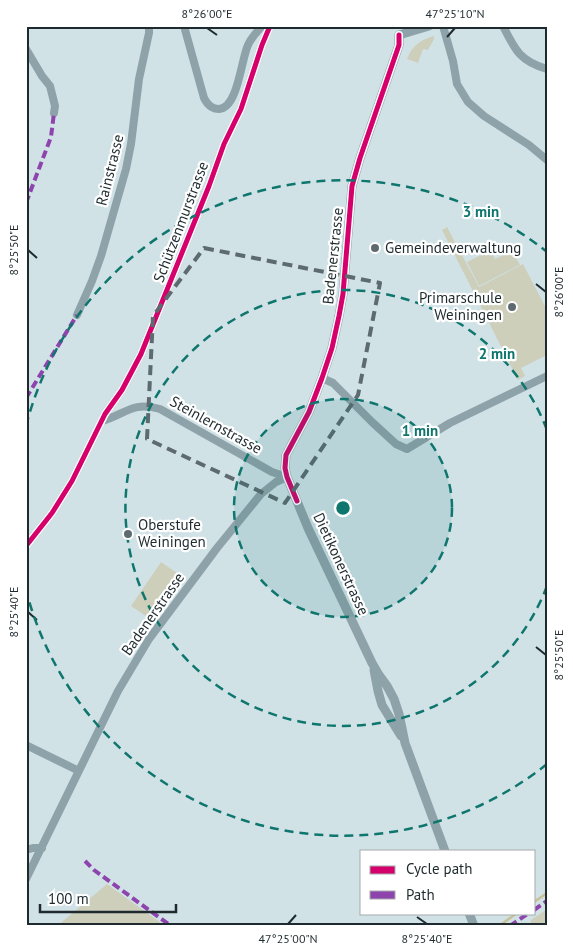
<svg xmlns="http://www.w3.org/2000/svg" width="573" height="952" viewBox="0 0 573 952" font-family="'PT Sans',sans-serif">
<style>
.green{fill:#cdcfbb}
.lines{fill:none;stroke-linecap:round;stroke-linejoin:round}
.stream{stroke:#c8c194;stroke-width:2.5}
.minor{stroke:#8ea2a9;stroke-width:8}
.tertiary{stroke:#8ea2a9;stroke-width:9}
.quiet{stroke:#8e44ad;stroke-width:4;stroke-dasharray:8 4;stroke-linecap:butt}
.cycleway-casing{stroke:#fff;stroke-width:8}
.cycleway{stroke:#d6006c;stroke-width:5}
.marked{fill:none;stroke:#5d6a6f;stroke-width:4;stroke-dasharray:10 6;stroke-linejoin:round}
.ticks{fill:none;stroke:#1e2a2e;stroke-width:2}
.ring{fill:none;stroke:#0f766e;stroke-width:2.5;stroke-dasharray:9 6}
.poi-dot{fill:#5d6a6f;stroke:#fff;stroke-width:2}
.labels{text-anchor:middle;stroke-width:4.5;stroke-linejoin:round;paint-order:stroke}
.street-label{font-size:15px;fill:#1e2a2e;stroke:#fff}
.poi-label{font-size:15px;fill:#1e2a2e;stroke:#fff;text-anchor:start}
.centre{fill:#0f766e;stroke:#fff;stroke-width:2.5}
.ring-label{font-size:15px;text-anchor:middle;font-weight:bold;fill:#0f766e;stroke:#fff;stroke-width:4.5;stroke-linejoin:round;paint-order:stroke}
.neatline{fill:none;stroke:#1e2a2e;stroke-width:2}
.ticks-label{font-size:12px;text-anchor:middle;fill:#1e2a2e}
</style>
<rect width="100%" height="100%" fill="#d1e2e7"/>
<path class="green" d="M434,36v3l-6,11 -5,-1 -5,14 -11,-4c5,-14 14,-19 27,-23z
M447,227l32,60 44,-23 24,46v45l-26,13 4,8 -7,4 -76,-150z
M485,242l10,17 17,-8 8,14 -41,21 -12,-24 16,-8 -4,-9z
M161,562l19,13 -30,44 -19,-13z
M107,884l54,39 3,3h-107z
M547,909v17h-17l1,-6z"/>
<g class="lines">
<path class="stream" d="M534,902l13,-9
M499,926l18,-13"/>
<path class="minor" d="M184,26l20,72c3,6 7,11 15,11 19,-1 22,-49 29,-64 3,-7 9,-13 14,-19
M443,26l10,35 4,23 11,18 16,14 45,29 18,15
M503,26c12,24 17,35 44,43
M26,49l16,27 8,10 5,20 -1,7
M77,315l15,-34 9,-25 25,-87 5,-25 8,-65 10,-46v-7
M322,378l11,5 39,39 24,22 11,5 43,-26 97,-47
M102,421c24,-7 30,-20 58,-12l112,63 15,5
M26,546l26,-33 20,-32 33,-67 17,-24 19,-36 68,-168 15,-42 17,-35 21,-64 8,-19
M26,745l53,26
M26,850l7,-2h9
M26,879l92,-188 31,-52 68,-91 44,-54 15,-12 11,-5"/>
<path class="tertiary" d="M399,35v10l-39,113 -8,28 -9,108 -4,22 -7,32 -10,30 -13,34 -23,43 -1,13 2,9 21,51 64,135 7,12 8,11 7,13 5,15 6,29 40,108
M399,35l30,-9
M374,670l4,21 4,14 19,31
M469,913l5,13"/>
<path class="quiet" d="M26,203l25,-66 3,-24
M26,398l51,-83
M85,861l9,9 77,56
M534,910l13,-9
M510,926l19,-13"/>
<g class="cycleway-casing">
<path id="cycleway" d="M297,501l-10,-24 -2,-9 1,-13 23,-43 13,-34 10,-30 7,-32 4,-22 9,-108 8,-28 39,-113v-10
M26,546l26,-33 20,-32 33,-67 17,-24 19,-36 68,-168 15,-42 17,-35 21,-64 8,-19"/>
</g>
<use href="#cycleway" class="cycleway"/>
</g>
<path class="marked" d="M204,248l176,35 -22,112 -73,108 -138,-64 6,-123z"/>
<path class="ticks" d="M207,28l10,7M447,37l8,-9M28,250l9,8M536,284l10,8M28,612l9,8M536,647l10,8M417,917l10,7M288,924l8,-9"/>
<circle cx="343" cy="508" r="109" fill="#0f766e" fill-opacity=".12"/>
<g class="ring">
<circle cx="343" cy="508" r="109"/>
<path d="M547 586A218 218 0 1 1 547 430"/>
<path d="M547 764A327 327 0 0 1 26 590M26 426A327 327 0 0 1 547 252"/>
</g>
<g class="poi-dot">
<circle cx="375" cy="248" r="5"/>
<circle cx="512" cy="307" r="5"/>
<circle cx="128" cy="534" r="5"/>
</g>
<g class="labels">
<g class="street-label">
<text transform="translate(110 170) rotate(-76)" y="5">Rainstrasse</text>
<text transform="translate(181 222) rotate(-69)" y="5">Schützenmurstrasse</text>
<text transform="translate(333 256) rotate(-84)" y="5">Badenerstrasse</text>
<text transform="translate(216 425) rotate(29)" y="5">Steinlernstrasse</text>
<text transform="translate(341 564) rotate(65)" y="5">Dietikonerstrasse</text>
<text transform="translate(153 614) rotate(-55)" y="5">Badenerstrasse</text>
</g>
<g class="poi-label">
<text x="385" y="253">Gemeindeverwaltung</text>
<text x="502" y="303" text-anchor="end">Primarschule<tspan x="502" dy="17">Weiningen</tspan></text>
<text x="138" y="530">Oberstufe<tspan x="138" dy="17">Weiningen</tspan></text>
</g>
</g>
<circle cx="343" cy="508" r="8" class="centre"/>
<g class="ring-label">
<text x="481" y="217">3 min</text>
<text x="497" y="359">2 min</text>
<text x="420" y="436">1 min</text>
</g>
<rect width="573" height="952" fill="none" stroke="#ffffff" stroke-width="55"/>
<rect x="360" y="850" width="175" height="65" fill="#ffffff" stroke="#a5aaab"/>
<rect x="370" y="866" width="25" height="8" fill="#d6006c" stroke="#a5aaab"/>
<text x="406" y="874" font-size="15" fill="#1e2a2e">Cycle path</text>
<rect x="370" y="891" width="25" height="8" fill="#8e44ad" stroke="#a5aaab"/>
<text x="406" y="900" font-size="15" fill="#1e2a2e">Path</text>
<path d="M40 904v8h136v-8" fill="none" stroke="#1e2a2e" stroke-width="2.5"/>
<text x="48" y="904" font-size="15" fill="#1e2a2e" stroke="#ffffff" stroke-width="4" paint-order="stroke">100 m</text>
<rect x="28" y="28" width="518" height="896" class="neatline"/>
<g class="ticks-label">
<text x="207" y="18">8°26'00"E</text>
<text x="455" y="18">47°25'10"N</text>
<text transform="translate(14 250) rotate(-90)" y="4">8°25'50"E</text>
<text transform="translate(559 292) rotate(-90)" y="4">8°26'00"E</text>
<text transform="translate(14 612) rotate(-90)" y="4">8°25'40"E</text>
<text transform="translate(559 655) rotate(-90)" y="4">8°25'50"E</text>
<text x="288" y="943">47°25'00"N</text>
<text x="427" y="943">8°25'40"E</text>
</g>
</svg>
